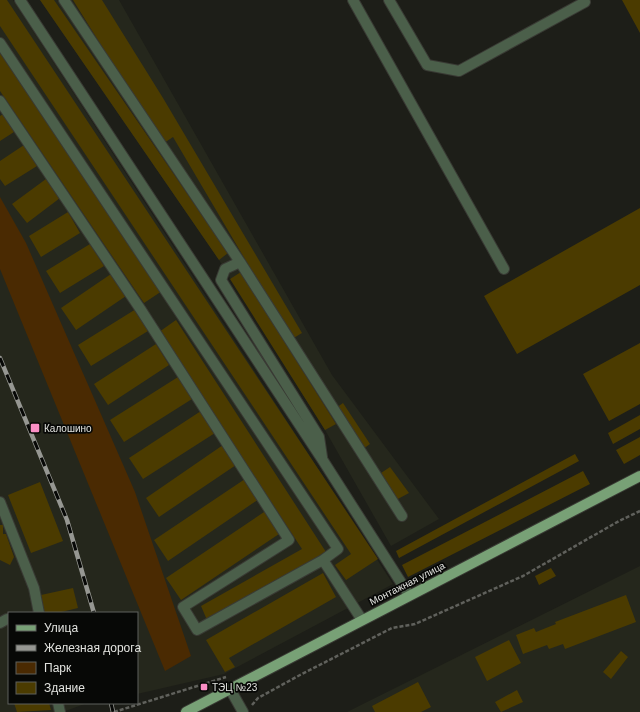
<svg xmlns="http://www.w3.org/2000/svg" width="640" height="712" viewBox="0 0 640 712" font-family="Arial,sans-serif">
<style>
.built{fill:#25271c}
.green{fill:#4a2a02}
.building{fill:#4b3b00}
.lines{fill:none;stroke-linecap:round;stroke-linejoin:round}
.minor-casing{stroke:#393a34;stroke-width:12}
.major-casing{stroke:#393a34;stroke-width:12}
.path{stroke:#60615c;stroke-width:2.5;stroke-dasharray:4 2;stroke-linecap:butt}
.minor{stroke:#4b5f4a;stroke-width:10}
.major{stroke:#78a176;stroke-width:10}
.rail-casing{stroke:#969792;stroke-width:4.5}
.rail{stroke:#070806;stroke-width:3;stroke-dasharray:9;stroke-linecap:butt}
.poi-dot{fill:#fb8fc5;stroke:#070806;stroke-width:1.5}
.labels{text-anchor:middle;stroke-width:3.5;stroke-linejoin:round;paint-order:stroke}
.poi-label{font-size:10px;fill:#e2e3df;stroke:#070806;text-anchor:start}
.street-label{font-size:10px;fill:#e2e3df;stroke:#070806}
</style>
<rect width="100%" height="100%" fill="#1d1e18"/>
<path class="built" d="M0,0h13l380,584 -169,90 -87,20v-81h-128v90h78l-24,9h-63z
M40,0h79l213,375 107,144 -48,27 -66,-116 -106,-170z
M640,566v146h-293z"/>
<path class="green" d="M0,197l26,46 109,249 56,164 -26,15 -165,-402z"/>
<path class="building" d="M0,0h7l371,559 -32,21 -11,-15 16,-11 -351,-528z
M40,0h14l174,253 -9,7z
M73,0h29l61,98 139,235 -10,6 -119,-202 -9,6 -22,-32z
M622,0h18v33z
M0,53l162,238 -18,12 -144,-212z
M3,114l11,18 -14,9v-25z
M24,145l13,21 -32,20 -5,-7v-18z
M46,179l14,19 -33,25 -15,-19z
M640,208v77l-123,69 -33,-58z
M68,212l12,21 -39,24 -12,-21z
M90,244l14,22 -44,27 -14,-22z
M241,272l95,152 -11,6 -95,-151z
M111,274l15,22 -50,34 -15,-22z
M136,309l12,22 -57,35 -13,-21z
M176,320l150,232 -119,68 -6,-14 101,-57 -143,-217z
M640,343v61l-31,17 -26,-47z
M156,344l13,21 -61,40 -14,-21z
M178,377l14,22 -68,43 -14,-22z
M343,403l27,41 -7,5 -27,-41z
M201,411l14,22 -72,46 -14,-21z
M640,415v14l-27,15 -5,-11z
M640,437v18l-16,9 -8,-14z
M223,445l13,20 -77,52 -13,-19z
M575,454l4,7 -180,97 -3,-7z
M390,467l19,26 -13,7 -18,-25z
M583,471l7,13 -182,93 -6,-12z
M245,479l14,20 -91,62 -14,-21z
M40,482l23,59 -32,12 -23,-58z
M267,510l15,22 -101,68 -15,-22z
M0,525h3v9h3l8,23 -4,8 -10,-5z
M551,568l5,8 -17,9 -4,-9z
M323,573l13,24 -107,61 6,9 -10,5 -19,-32z
M73,588l5,20 -21,5h-13l-3,-18z
M626,595l10,27 -71,27 -2,-5 -14,5 -2,-4 -24,9 -7,-19 18,-7 2,4 20,-8 -1,-2z
M509,640l12,23 -34,18 -12,-24z
M621,651l7,6 -17,22 -8,-7z
M418,682l13,25 -10,5h-46l-3,-6z
M517,690l6,12 -22,10 -6,-10z
M14,703h35l2,7 -34,2z"/>
<g class="lines">
<g class="minor-casing">
<path id="minor" d="M20,0l302,459 87,136
M64,0l176,262 -15,7 -4,11 98,157 3,20
M353,0l151,269
M389,0l38,65 32,6 126,-69 -1,-2
M0,43l338,506 -15,11 -126,70 -14,-23 106,-67 -148,-230 -141,-209
M240,262l162,254
M0,502l34,86 5,25
M323,560l39,60
M0,623l7,-4
M230,689l13,23
M58,703l2,9"/>
</g>
<g class="major-casing">
<path id="major" d="M186,712l454,-236"/>
</g>
<path class="path" d="M252,705l6,-7 42,-23 92,-47 23,-4 108,-48 96,-55 21,-10
M114,712l112,-35"/>
<use href="#minor" class="minor"/>
<use href="#major" class="major"/>
<g class="rail-casing">
<path id="rail" d="M0,358l67,162 27,93
M111,703l2,9"/>
</g>
<use href="#rail" class="rail"/>
</g>
<g class="poi-dot">
<rect x="30" y="423" width="10" height="10" rx="2"/>
<rect x="200" y="683" width="8" height="8" rx="2"/>
</g>
<g class="labels">
<g class="poi-label">
<text x="44" y="432">Калошино</text>
<text x="212" y="691">ТЭЦ №23</text>
</g>
<g class="street-label">
<text transform="translate(407 583) rotate(-27)" y="4">Монтажная улица</text>
</g>
</g>
<rect x="8" y="612" width="130" height="92" fill="#070806" stroke="#5f605d"/>
<rect x="16" y="625" width="20" height="6" fill="#78a176" stroke="#5f605d"/>
<text x="44" y="632" font-size="12" fill="#e2e3df">Улица</text>
<rect x="16" y="645" width="20" height="6" fill="#969792" stroke="#5f605d"/>
<text x="44" y="652" font-size="12" fill="#e2e3df">Железная дорога</text>
<rect x="16" y="662" width="20" height="12" fill="#4a2a02" stroke="#5f605d"/>
<text x="44" y="672" font-size="12" fill="#e2e3df">Парк</text>
<rect x="16" y="682" width="20" height="12" fill="#4b3b00" stroke="#5f605d"/>
<text x="44" y="692" font-size="12" fill="#e2e3df">Здание</text>
</svg>
